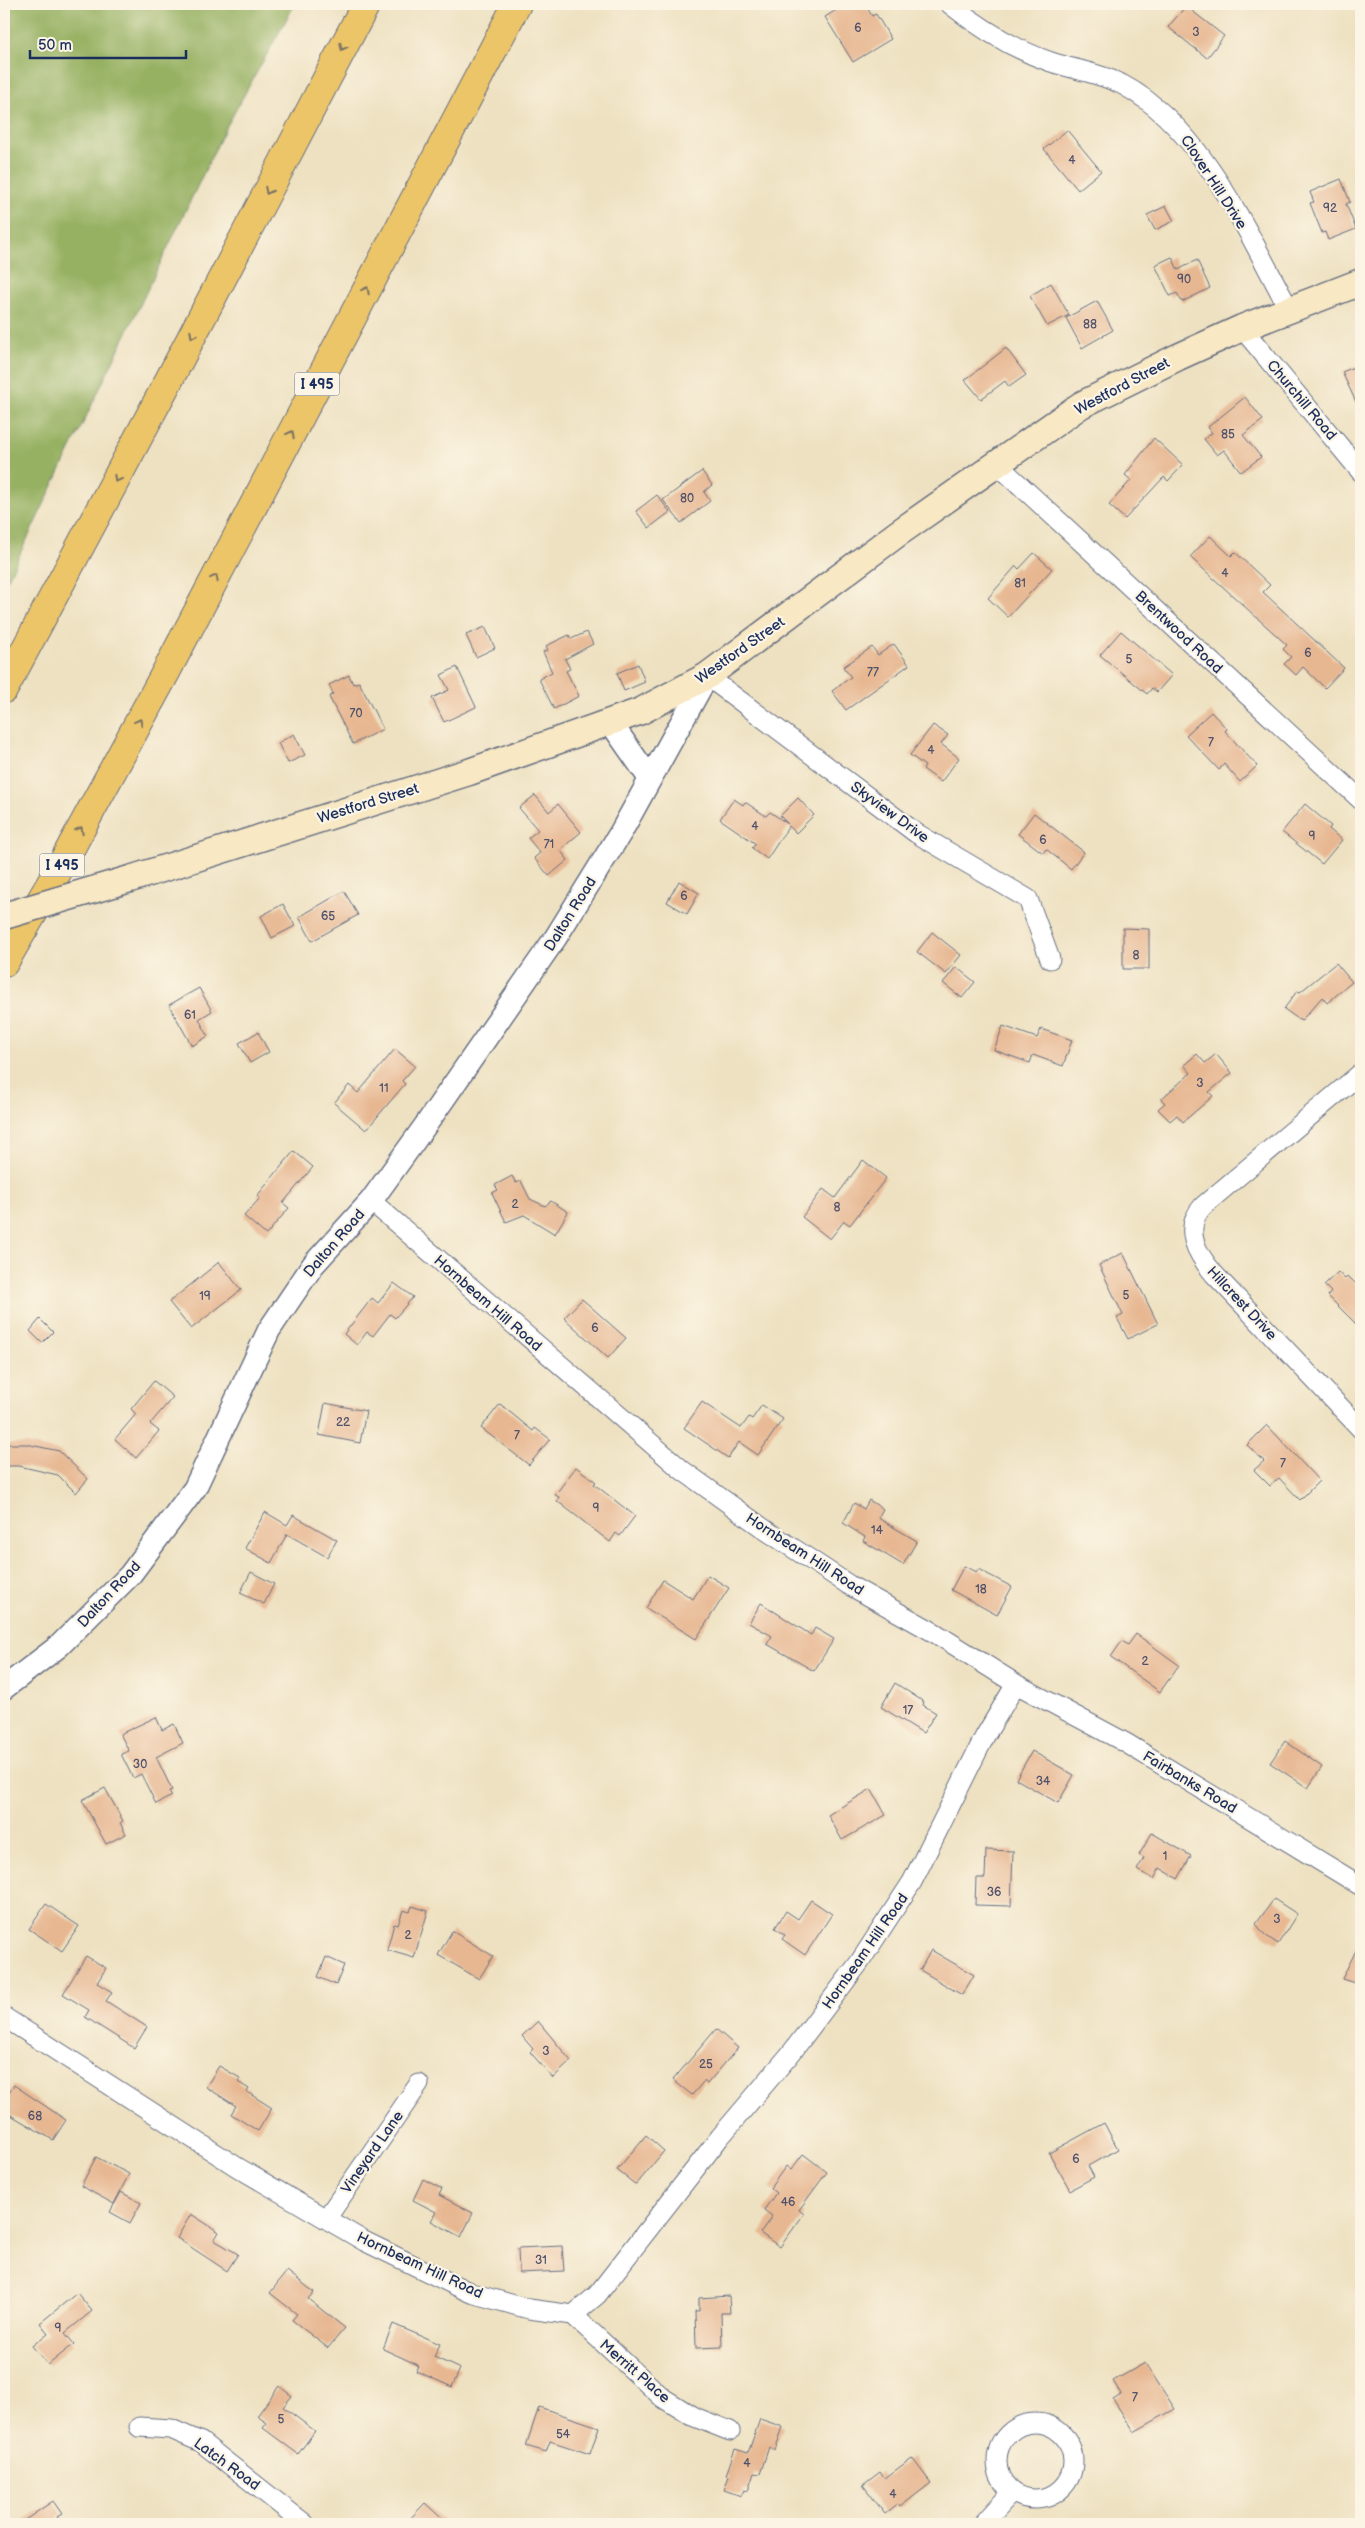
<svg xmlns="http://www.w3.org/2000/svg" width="1365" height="2528" viewBox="0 0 1365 2528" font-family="'Balsamiq Sans',sans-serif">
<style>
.forest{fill:#96b162;stroke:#587060}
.building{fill:#e7b792}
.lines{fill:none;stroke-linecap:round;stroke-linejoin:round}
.minor-casing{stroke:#656d81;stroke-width:21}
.tertiary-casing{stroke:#656d81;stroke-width:25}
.secondary-casing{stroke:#656d81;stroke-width:29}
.motorway-casing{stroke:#656d81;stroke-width:30}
.minor{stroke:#fff;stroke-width:19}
.tertiary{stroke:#fff;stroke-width:22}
.secondary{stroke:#f8e8c3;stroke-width:26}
.motorway{stroke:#edc569;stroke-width:28}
.secondary-bridge-casing{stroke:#656d81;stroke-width:29;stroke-linecap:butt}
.secondary-bridge{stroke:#f8e8c3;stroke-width:26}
.oneway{stroke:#797263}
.labels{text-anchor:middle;stroke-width:4.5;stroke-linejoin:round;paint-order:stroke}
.number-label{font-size:12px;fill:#4e516b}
.shield{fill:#fcf5e5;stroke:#5e6a86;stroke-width:1}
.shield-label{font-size:14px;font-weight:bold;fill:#1b2f5e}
.street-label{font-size:15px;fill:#1b2f5e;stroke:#fcf5e5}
</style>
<rect width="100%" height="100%" fill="#fcf5e5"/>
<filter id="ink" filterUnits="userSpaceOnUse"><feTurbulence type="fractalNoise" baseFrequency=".02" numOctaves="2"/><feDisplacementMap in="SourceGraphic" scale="10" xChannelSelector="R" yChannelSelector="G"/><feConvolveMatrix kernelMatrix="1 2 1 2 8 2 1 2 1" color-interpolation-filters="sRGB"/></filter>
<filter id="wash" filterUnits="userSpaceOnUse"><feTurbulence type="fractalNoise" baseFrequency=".0096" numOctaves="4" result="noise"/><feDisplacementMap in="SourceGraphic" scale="20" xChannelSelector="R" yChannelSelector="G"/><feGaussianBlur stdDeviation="1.12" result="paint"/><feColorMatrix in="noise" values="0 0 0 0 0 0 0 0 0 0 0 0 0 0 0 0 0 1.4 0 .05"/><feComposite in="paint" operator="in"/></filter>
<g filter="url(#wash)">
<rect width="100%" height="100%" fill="#eee1c1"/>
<path class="forest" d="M4,4h291l-71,127 -220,456z"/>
<g id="blocks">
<path class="building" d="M846,4h19l7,12 4,-2 15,25 -38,23 -28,-45z
M1186,6l38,30 -17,22 -39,-31z
M1067,130l34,41 -23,19 -34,-41z
M1341,179l9,23 -4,2 10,25 -28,11 -3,-8 -3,1 -12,-30 4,-1 -4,-10z
M1166,206l8,15 -19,9 -8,-15z
M1172,257l6,13 19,-10 13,28 -28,14 -5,-9 -7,3 -15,-31z
M1051,283l18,32 -22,11 -17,-30z
M1097,301l16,29 -31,18 -16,-30z
M1006,348l20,27 -17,12 -4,-6 -24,18 -16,-19z
M1361,364v49l-19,-41z
M1245,397l18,23 -20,15 18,22 -20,15 -17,-22 -7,5 -13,-16 8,-6 -4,-6z
M1154,438l29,27 -15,16 -4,-4 -39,42 -16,-14 22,-25 -6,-5z
M702,471l10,14 -8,7 6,9 -29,22 -18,-23z
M657,495l13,17 -21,16 -13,-17z
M1210,536l21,20 4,-4 35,33 -7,7 81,76 -19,20 -22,-21 -7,8 -12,-11 7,-7 -8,-8 4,-4 -97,-88z
M1034,553l18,16 -44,48 -20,-19 28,-32 3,3z
M485,627l10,21 -19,9 -10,-22z
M1121,631l51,44 -15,17 -5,-4 -5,6 -47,-39z
M587,632l6,12 -28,15 5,10 -4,2 13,25 -25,13 -15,-30 13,-7 -9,-20 5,-2 -2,-4 23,-11 2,4z
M894,644l15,21 -63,45 -14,-19 19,-14 -8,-10 29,-20 6,8z
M638,664l7,18 -21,9 -7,-18z
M457,667l19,40 -32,15 -12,-24 17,-8 -8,-15z
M349,675l4,9 6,-2 24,47 -30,15 -24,-47 4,-3 -4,-9z
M1211,712l16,17 -2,2 32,35 -17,16 -16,-18 -5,6 -33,-35z
M933,725l15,10 -7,9 18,14 -18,24 -18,-13 2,-3 -15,-11z
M294,734l11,21 -17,8 -10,-20z
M535,795l14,17 9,-8 23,28 -21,18 8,10 -19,16 -15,-18 6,-5 -12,-15 10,-8 -19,-22z
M798,798l16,17 -18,18 -7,-7 -22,33 -15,-11 4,-4 -36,-25 14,-20 9,6 2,-3 21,14 4,-4 18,12 -8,-8z
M1305,804l26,22 -2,3 13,11 -20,24 -40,-32z
M1034,813l50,39 -13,17 -25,-20 -3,4 -25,-19z
M679,881l20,12 -12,21 -20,-12z
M344,891l14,24 -46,26 -13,-24z
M283,904l12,22 -23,12 -11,-22z
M1123,928l26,1v40h-26z
M932,932l29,23 -15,19 -29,-22z
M1336,963l16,19 -25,21 -5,-6 -21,24 -17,-12 13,-18 3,1z
M956,967l19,15 -13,16 -19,-15z
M199,988l13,23 -13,8 9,17 -16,10 -23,-41z
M1003,1026l34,12 4,-9 31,11 -9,26 -30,-11 -3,8 -36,-13z
M258,1032l11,20 -19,11 -11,-20z
M395,1049l20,17 -13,15 3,3 -39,46 -32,-27 15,-18 9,8z
M1197,1054l8,9 11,-9 16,19 -23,19 4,4 -30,26 -6,-7 -7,6 -12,-12 7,-6 -4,-4 30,-26 -7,-8z
M294,1151l19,16 -30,36 6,5 -23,27 -22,-19 16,-18 -3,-2z
M863,1160l23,18 -36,47 -6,-4 -14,18 -28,-22 21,-28 12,9z
M512,1176l4,7 5,-2 9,18 15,7 6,-5 17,11 -13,22 -31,-19 -18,7 -14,-29 6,-3 -3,-5z
M1123,1253l35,71 -30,15 -11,-21 6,-3 -24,-50z
M219,1262l22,28 -50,39 -22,-27z
M1338,1272l7,7 3,-3 13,13v40l-33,-33 3,-4 -7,-7z
M394,1283l19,14 -18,21 -5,-4 -17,22 -6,-4 -10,13 -13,-11 28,-36 6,5z
M582,1299l44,39 -18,20 -44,-40z
M40,1319l13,13 -11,11 -12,-12z
M154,1381l19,16 -23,27 9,7 -23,27 -21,-19 21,-25 -5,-5z
M702,1402l39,26 8,-11 3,2 10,-14 21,14 -25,36 -19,-13 -11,16 -44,-30z
M325,1403l41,8 -6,32 -41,-8z
M500,1404l33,27 2,-3 15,11 -21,26 -48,-37z
M1267,1425l52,56 -19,19 -21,-22 -9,8 -16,-16 10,-9 -17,-16z
M4,1444h22l33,7 29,28 -12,14 -18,-18 -39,-9h-15z
M576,1467l20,15 -2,2 41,32 -15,20 -4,-3 -6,9 -53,-41 2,-4 -4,-2z
M869,1500l14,9 -5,9 39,23 -14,24 -40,-24 2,-4 -22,-14 11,-20 10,6z
M265,1512l22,13 6,-10 44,25 -10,17 -40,-23 -16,29 -26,-15z
M964,1566l13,6 1,-3 34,18 -15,28 -46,-25z
M251,1572l23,12 -10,20 -24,-11z
M708,1575l21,13 -33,51 -50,-31 17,-28 30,19z
M761,1603l50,32 4,-7 19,11 -20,32 -47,-27 5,-8 -23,-13z
M1136,1634l43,31 -19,27 -49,-35 11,-16 6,4z
M895,1683l29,19 -1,3 13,8 -13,20 -42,-26z
M156,1717l6,13 12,-6 9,19 -27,14 16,33 -3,1 3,5 -16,8 -15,-30 -8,4 -12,-24 8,-3 -9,-17z
M1285,1741l37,26 -14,21 -38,-25z
M1032,1751l42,24 -16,28 -42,-24z
M105,1788l18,33 -3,2 6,11 -20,10 -24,-44z
M871,1789l15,26 -44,25 -14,-25z
M1152,1833l39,23 -13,23 -18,-11 -6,11 -17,-9 7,-12 -5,-3z
M986,1850l27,1 -2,55 -36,-1 1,-27h9z
M1274,1899l23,15 -19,30 -13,-9 -9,-11z
M811,1900l21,14 -27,41 -23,-16 3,-4 -10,-7 11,-17 12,8z
M46,1904l33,22 -17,25 -33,-22z
M412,1906l16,5 -14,47 -27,-8 7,-26 4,1 5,-15 7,2z
M452,1931l41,25 -14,23 -41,-24z
M1361,1940v45l-19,-6z
M931,1950l43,25 -12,20 -42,-25z
M86,1956l20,12 -9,15 15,9 -6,9 41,26 -13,21 -49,-31 4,-7 -26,-16z
M326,1957l18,8 -8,20 -18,-8z
M538,2021l33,40 -18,17 -23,-26 3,-3 -11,-13z
M716,2029l22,19 -31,36 -3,-3 -12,14 -19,-15z
M219,2066l21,12 -2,4 11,7 -2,3 25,16 -14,23 -27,-17 5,-8 -30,-19z
M14,2085l52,35 -13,20 -49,-29v-10z
M1104,2123l14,26 -30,17 6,11 -24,13 -21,-37z
M646,2135l18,16 -28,34 -19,-15z
M803,2154l24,18 -28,38 5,4 -24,33 -20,-14 12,-17 -8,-6 12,-17 -6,-5 16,-22 5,4z
M96,2157l33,17 -15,30 -33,-18z
M423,2179l19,10 -3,6 34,18 -12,24 -30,-16 5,-9 -23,-12z
M121,2192l20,11 -11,20 -20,-11z
M191,2214l28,18 -5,8 24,14 -11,17 -50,-33z
M562,2246l2,25 -45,2 -1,-25z
M287,2271l27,21 -6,7 37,29 -17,20 -36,-28 5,-6 -27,-21z
M77,2293l15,18 -27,22 9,11 -26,21 -16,-19 16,-13 -8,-10z
M729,2296l1,17h-9l1,34 -26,1 -1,-37h4v-13z
M393,2324l47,20 -6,13 26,12 -8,18 -36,-16 2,-6 -35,-16z
M1145,2363l30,46 -41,23 -21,-33 8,-5 -8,-13z
M279,2386l13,10 -9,11 32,24 -17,23 -35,-26 4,-5 -10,-7z
M539,2407l60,20 -9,27 -40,-13 -4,11 -20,-6z
M760,2419l23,8 -8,23 -6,-3 -9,27 -6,-1 -6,18 -4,-1 -3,6 -17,-6 5,-14 -3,-1 9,-26 13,4z
M912,2458l19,25 -31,24 -2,-3 -13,10 -22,-29 17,-13 5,6z
M53,2501l9,13 -5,3 5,7h-43z
M425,2503l23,21h-43z"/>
</g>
</g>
<g filter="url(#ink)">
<use href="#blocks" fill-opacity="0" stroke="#656d81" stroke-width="1"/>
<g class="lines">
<g class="minor-casing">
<path id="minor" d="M950,4c31,25 63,45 101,58 24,8 49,11 72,23 79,42 125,149 166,224
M1242,328l119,144
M997,464l364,336
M707,676l209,157 112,66 22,60
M1361,1073l-158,133c-21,23 -6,48 11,68l147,155
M1016,1684l110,59 235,143
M4,2017l233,150 127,74 107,52 58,16 44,6 24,-20 123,-158 72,-85 67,-89 53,-81 73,-146 31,-52 -81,-51 -86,-48 -82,-54 -85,-61 -311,-269
M326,2219l93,-135
M573,2315l90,83 29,18 38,15
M997 2461a38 38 0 1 1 76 0a38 38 0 1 1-76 0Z
M139,2427l32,2 30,13 104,82
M983,2524l29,-32"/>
</g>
<g class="tertiary-casing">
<path id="tertiary" d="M611,723l39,56
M4,1688l55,-42 71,-71 65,-87 74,-158 44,-65 58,-64 54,-75 131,-189 65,-105 86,-156"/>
</g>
<g class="secondary-casing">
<path id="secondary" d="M130,879l339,-107 172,-61 66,-35 190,-142 184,-129 97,-48 64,-29 119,-46"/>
</g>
<g class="motorway-casing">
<path id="motorway" d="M4,689l165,-309 197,-376
M4,963l58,-99 104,-192 351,-668"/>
</g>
<use href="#minor" class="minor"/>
<use href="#tertiary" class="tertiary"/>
<use href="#secondary" class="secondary"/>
<use href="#motorway" class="motorway"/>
<g class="secondary-bridge-casing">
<path id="secondary-bridge" d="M4,916l126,-37"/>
</g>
<use href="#secondary-bridge" class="secondary-bridge"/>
</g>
<defs><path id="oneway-chevron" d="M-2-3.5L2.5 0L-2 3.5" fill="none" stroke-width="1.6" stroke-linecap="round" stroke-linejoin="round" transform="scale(1.25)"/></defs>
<g class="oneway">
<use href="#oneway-chevron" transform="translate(343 47) rotate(118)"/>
<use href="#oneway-chevron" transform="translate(268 191) rotate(117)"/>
<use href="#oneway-chevron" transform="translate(366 290) rotate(-62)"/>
<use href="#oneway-chevron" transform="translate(193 335) rotate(117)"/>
<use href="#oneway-chevron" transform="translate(291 434) rotate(-62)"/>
<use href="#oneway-chevron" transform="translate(117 479) rotate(118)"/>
<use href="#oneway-chevron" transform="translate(215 578) rotate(-62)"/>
<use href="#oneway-chevron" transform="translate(139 722) rotate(-62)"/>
<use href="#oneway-chevron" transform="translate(80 830) rotate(-62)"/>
</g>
</g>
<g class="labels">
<g class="number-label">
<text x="858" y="32">6</text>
<text x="1196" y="36">3</text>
<text x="1072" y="164">4</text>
<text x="1330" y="212">92</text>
<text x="1184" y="283">90</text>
<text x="1090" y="328">88</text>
<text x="1228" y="438">85</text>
<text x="687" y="502">80</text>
<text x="1225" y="577">4</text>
<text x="1020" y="587">81</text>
<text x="1308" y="657">6</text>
<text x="1129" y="663">5</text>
<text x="873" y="676">77</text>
<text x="356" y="717">70</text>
<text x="1211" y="746">7</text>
<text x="931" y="754">4</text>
<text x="755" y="830">4</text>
<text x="1312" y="840">9</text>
<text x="1043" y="844">6</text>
<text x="549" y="848">71</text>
<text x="684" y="900">6</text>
<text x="328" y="920">65</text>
<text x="1136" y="959">8</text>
<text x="190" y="1019">61</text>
<text x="1200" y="1087">3</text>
<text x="384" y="1092">11</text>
<text x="515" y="1208">2</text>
<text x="837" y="1211">8</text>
<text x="1126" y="1299">5</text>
<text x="205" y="1300">19</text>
<text x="595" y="1332">6</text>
<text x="343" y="1426">22</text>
<text x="517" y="1439">7</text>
<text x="1283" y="1467">7</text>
<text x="596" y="1512">9</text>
<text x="877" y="1534">14</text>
<text x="981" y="1593">18</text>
<text x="1145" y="1665">2</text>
<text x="908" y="1714">17</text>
<text x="140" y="1768">30</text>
<text x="1043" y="1785">34</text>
<text x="1165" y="1860">1</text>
<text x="994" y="1896">36</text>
<text x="1277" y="1923">3</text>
<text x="408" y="1939">2</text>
<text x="546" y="2055">3</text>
<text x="706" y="2068">25</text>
<text x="35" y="2120">68</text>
<text x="1076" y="2163">6</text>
<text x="788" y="2206">46</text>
<text x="541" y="2264">31</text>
<text x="58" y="2332">9</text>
<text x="1135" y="2401">7</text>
<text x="281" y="2423">5</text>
<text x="563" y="2438">54</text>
<text x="747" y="2467">4</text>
<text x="893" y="2498">4</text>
</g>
<g class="shield">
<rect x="294.5" y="372.5" width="45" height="23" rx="4"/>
<rect x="39.5" y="853.5" width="45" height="23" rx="4"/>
</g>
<g class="shield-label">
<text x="317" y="389">I 495</text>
<text x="62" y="870">I 495</text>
</g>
<g class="street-label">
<text transform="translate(1214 182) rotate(57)" y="5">Clover Hill Drive</text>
<text transform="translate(1122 386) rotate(-28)" y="5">Westford Street</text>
<text transform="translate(1302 400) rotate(50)" y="5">Churchill Road</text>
<text transform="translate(1179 632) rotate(43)" y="5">Brentwood Road</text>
<text transform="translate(740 650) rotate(-35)" y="5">Westford Street</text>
<text transform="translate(368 803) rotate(-17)" y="5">Westford Street</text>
<text transform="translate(890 812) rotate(36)" y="5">Skyview Drive</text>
<text transform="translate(570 914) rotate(-58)" y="5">Dalton Road</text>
<text transform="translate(334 1243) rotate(-49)" y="5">Dalton Road</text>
<text transform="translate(488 1303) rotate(41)" y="5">Hornbeam Hill Road</text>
<text transform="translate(1242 1303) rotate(47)" y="5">Hillcrest Drive</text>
<text transform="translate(805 1554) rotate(33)" y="5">Hornbeam Hill Road</text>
<text transform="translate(109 1594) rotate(-47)" y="5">Dalton Road</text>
<text transform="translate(1190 1782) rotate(31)" y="5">Fairbanks Road</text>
<text transform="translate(865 1951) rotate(-55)" y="5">Hornbeam Hill Road</text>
<text transform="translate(372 2152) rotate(-55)" y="5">Vineyard Lane</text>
<text transform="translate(420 2265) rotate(25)" y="5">Hornbeam Hill Road</text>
<text transform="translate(635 2371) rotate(41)" y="5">Merritt Place</text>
<text transform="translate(227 2464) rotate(36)" y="5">Latch Road</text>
</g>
</g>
<rect width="1365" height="2528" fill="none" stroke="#fcf5e5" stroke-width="20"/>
<path d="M30 50v8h156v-8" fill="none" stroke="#1b2f5e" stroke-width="2.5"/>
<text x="38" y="50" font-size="15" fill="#1b2f5e" stroke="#fcf5e5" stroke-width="4" paint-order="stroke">50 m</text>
</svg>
